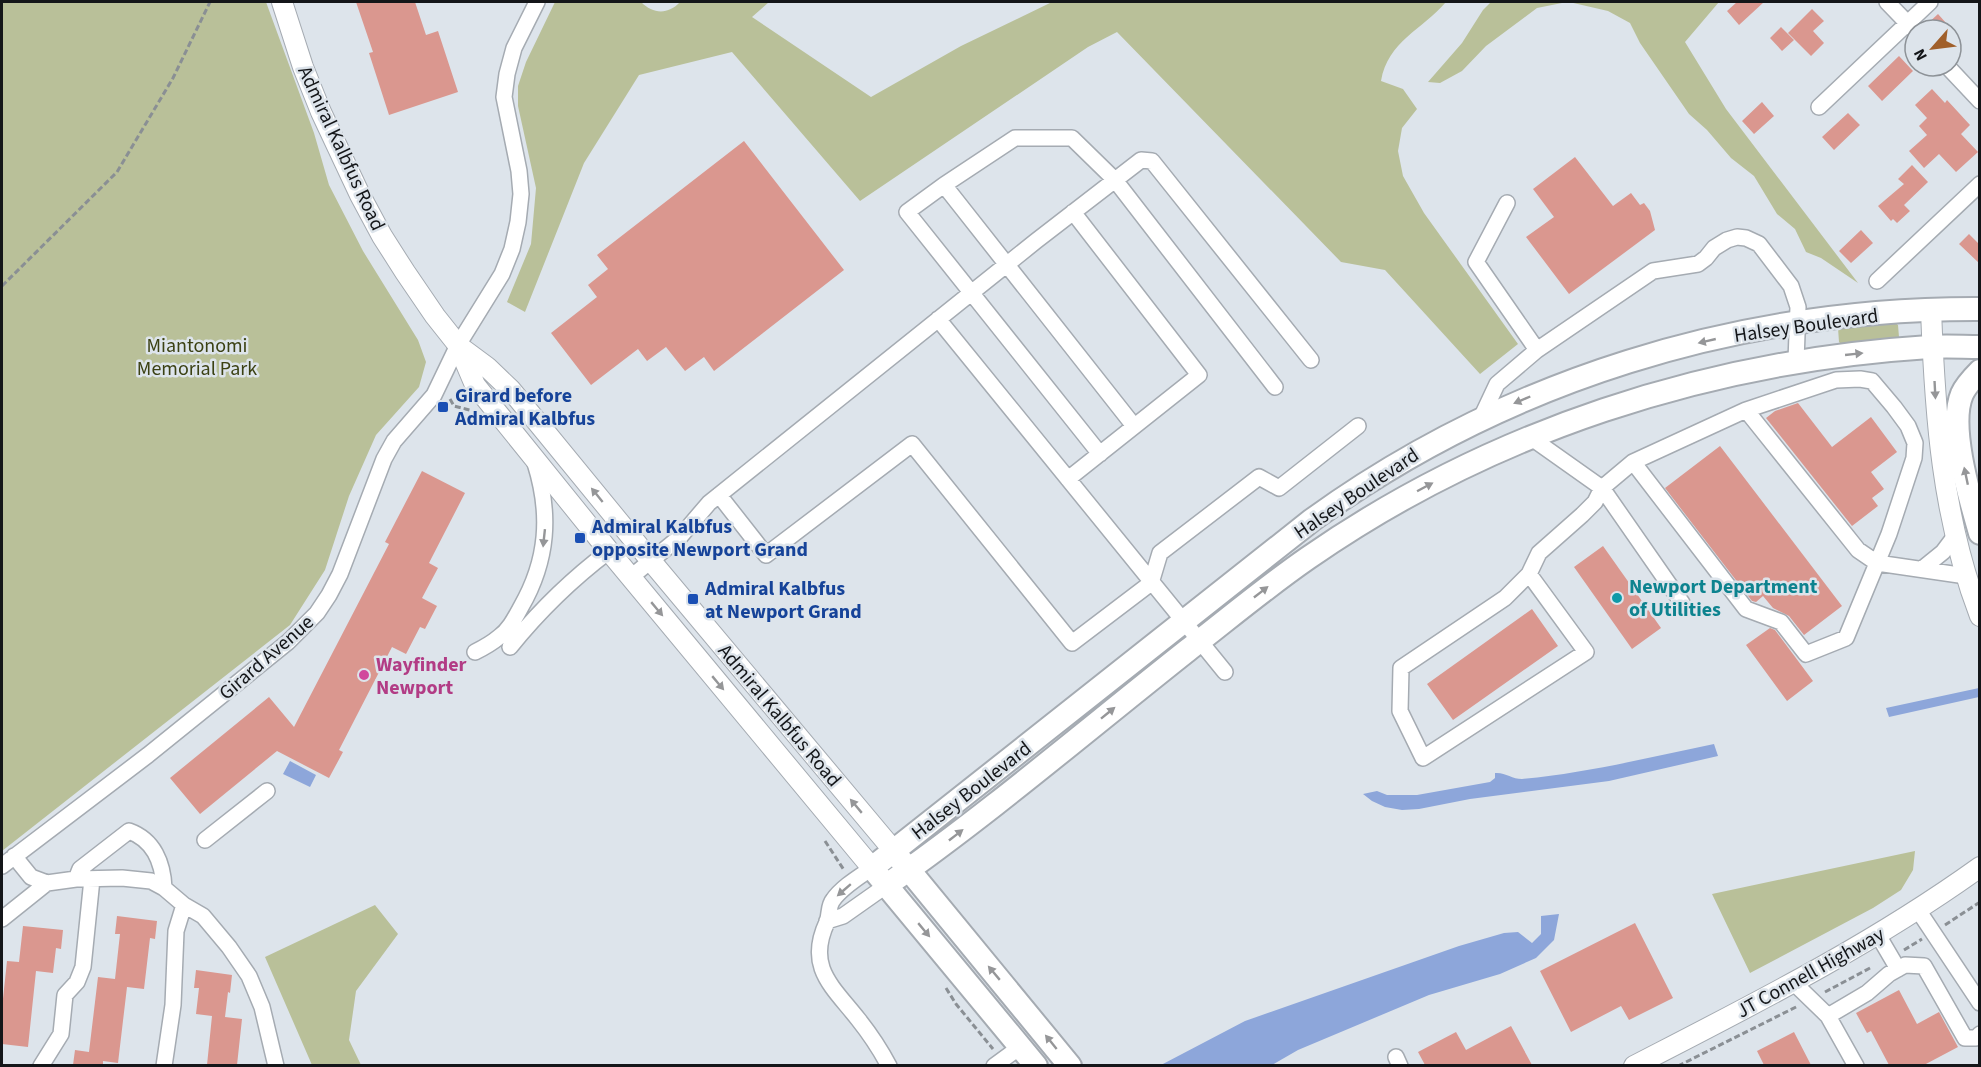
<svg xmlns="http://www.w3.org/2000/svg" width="1981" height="1067" viewBox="0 0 1981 1067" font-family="'Source Sans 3',sans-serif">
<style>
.green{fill:#b9c099}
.water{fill:#8da6da}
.building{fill:#da978f}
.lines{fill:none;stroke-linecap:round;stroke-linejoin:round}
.minor-casing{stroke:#a5abb2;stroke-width:18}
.major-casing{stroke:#a5abb2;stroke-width:22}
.highway-casing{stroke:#a5abb2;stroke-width:26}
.path{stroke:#8a8f94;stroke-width:3;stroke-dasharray:6 3;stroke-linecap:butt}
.minor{stroke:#fff;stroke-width:15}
.major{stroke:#fff;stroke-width:20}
.highway{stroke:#fff;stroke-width:22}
.oneway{fill:#959698}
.transit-dot{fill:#1a4fb4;stroke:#dde4eb;stroke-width:2}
.culture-dot{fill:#0f9aa8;stroke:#dde4eb;stroke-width:2}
.hotel-dot{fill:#d1479c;stroke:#dde4eb;stroke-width:2}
.labels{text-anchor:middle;stroke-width:5;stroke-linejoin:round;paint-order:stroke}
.street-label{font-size:20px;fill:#141619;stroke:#dde4eb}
.park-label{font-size:20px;fill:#3b4113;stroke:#dde4eb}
.transit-label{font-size:20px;font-weight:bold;fill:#164399;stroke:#dde4eb;text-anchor:start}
.culture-label{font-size:20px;font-weight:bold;fill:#0d838f;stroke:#dde4eb;text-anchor:start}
.hotel-label{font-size:20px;font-weight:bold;fill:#b23c85;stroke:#dde4eb;text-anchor:start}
</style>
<rect width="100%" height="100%" fill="#dde4eb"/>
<path class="green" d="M2,2h264l48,131 15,52 34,66 55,89 8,22 -7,25 -43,48 -27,61 -24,74 -35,55 -288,226z
M555,2h86c12,12 27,13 39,0h89l-17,15 119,80 90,-51 91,-44h394c-24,28 -58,39 -65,79l22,8 14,20 -15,19 -4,23 5,25 21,37 94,131 -38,30 -95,-104 -44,-8 -224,-230 -29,15 -228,154 -128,-149 -93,23 -55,88 -59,149 -18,-10 24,-58 5,-56 -18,-82v-20l8,-24z
M1491,2h76l-30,6 -51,38 -24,25 -22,12 -12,-1 34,-39 21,-33z
M1569,2h150l-34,40 41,67 132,174 -37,-25 -15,-6 -11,-23 -18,-15 -23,-38 -23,-18 -24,-28 -18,-16 -49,-71 -10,-20 -22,-12z
M1894,322l4,3 1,12 -5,3 -52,5 -3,-3 -1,-14z
M1915,851l-2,19 -12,20 -28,18 -123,65 -38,-79z
M375,905l23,29 -42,57 -7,49 12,25h-49l-47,-108z"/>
<path class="water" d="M1979,688v9l-90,20 -3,-9z
M1714,744l4,12 -109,25 -139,18 -51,10 -17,1 -17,-3 -13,-6 -9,-7 14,-3 10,4h30l73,-13 5,-4v-5c10,-1 17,6 27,6 65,-6 129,-22 192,-35z
M290,761l26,14 -6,12 -27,-13z
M1559,914l-5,26 -18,18 -36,16 -71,21 -131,55 -26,15h-111l84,-44 214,-75 45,-13 14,-1 14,11 9,-9v-18z"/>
<path class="building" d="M356,2h59l11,33 12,-4 20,61 -69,23 -20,-62 4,-1z
M1737,2h27l-25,23 -12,-14z
M1812,9l12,12 -11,10 11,12 -13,13 -23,-23z
M1938,14l9,10 -6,6h-16l-1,-3z
M1781,27l13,13 -12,11 -12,-13z
M1899,56l14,15 -31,30 -14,-15z
M1932,89l13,14 2,-3 23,25 -9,9 17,18 -22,20 -17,-18 -15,14 -15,-17 18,-16 -8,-9 8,-8 -12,-13z
M1762,102l12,14 -20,18 -12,-13z
M1848,113l12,12 -26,25 -12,-13z
M744,141l100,129 -130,101 -10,-14 -19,14 -19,-24 -19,14 -9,-12 -47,36 -40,-52 46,-36 -9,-12 20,-16 -11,-14z
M1575,157l38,49 18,-13 9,12 4,-2 6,8 5,19 -86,64 -43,-57 28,-20 -21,-28z
M1912,165l16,17 -24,23 6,6 -13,12 -4,-4 -2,2 -13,-15 26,-22 -6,-5z
M1861,230l12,13 -22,20 -12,-12z
M1969,234l11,11v19l-21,-20z
M1798,403l34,44 39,-30 26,35 -26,20 13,17 -12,9 6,8 -26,20 -86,-108 9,-7z
M1720,446l122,160 -38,29 -15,-19 -16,-8 -10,-12 -7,6 -4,-1 -87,-113z
M422,471l43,22 -36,70 9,5 -16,30 15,8 -12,23 -5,-2 -14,27 -14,-7 -53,103 4,2 -14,26 -52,-27 -77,63 -30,-36 99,-81 25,30 95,-183 -4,-2z
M1603,546l58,82 -29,21 -58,-82z
M1532,609l26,37 -105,74 -26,-36z
M1770,628l5,2 38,51 -26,20 -41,-56z
M117,916l40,5 -2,18 -5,-1 -6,51 -17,-2 -9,76 -15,-2v4h-30l2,-15 14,2 9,-75 17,2 5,-45h-5z
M1635,923l38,75 -44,22 -8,-14 -50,26 -31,-61z
M23,926l40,4 -2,19 -5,-1 -3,25 -17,-2 -8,76 -26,-3v-36l5,-47 12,1z
M196,970l36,5 -2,18 -2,-1 -3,25 17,2 -5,46h-30l5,-49 -16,-2 3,-26h-5z
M1899,990l18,34 22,-12 19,35 -34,18h-35l-18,-34 -4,2 -11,-20z
M1511,1026l21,39h-107l-7,-13 38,-20 10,18z
M1794,1032l17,33h-47l-7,-14z"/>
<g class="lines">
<g class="minor-casing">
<path id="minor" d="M1887,2l28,29
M1947,66l33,35
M1819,107l111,-105
M944,185l-37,27 193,242
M1507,203l-31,59 61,88
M1877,281l103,-97
M938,319l287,353
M1746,410l112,140 19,13 89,13
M1481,418l16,-34 40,-34 116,-79 45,-7 8,-6 8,-10 13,-8 10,-3 9,1 13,6 32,42 7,21 -2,54
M1134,426l-190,-241 71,-47h57l43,42 160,207
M1530,437l72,51 80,115
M1068,479l131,-104 -126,-163
M719,495l47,60 146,-111 160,199 79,-60 9,-30 99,-76 20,11 79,-62
M1922,569l21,-17 12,-16
M1529,574l57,78 -163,106 -23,-47 1,-43 104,-70 24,-24 10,-21 43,-38 13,-13 7,-14 31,-26 113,-52 90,-30 24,-1 12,2 22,26 14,19 7,17 -1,15 -25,76 -43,104 -40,16 -25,-32 -35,-13 -113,-147
M631,577l49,-40 29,-34 327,-262 105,-81 11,1 159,199
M510,647c29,-36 62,-68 99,-96
M475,652c8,-4 17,-9 24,-15 10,-7 16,-19 22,-30 27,-47 30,-93 14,-144
M205,840l62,-49
M14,856l17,21 16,6
M2,866l146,-111 140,-113 29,-29 12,-18 11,-21 44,-115 10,-18 40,-46 24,-50 44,-71 10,-25 6,-27 3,-28 -2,-23 -15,-74 3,-23 7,-26 23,-46
M872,868c-13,9 -30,19 -39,32 -5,6 -3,15 -6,22 -21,45 5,64 31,97 12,15 22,30 31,47
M76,879l4,-10 49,-38c25,9 34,32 35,57
M1918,910l62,93
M2,919l45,-36 29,-4 46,-1 29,3 13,7 20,17 19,11 26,31 20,29 13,31 14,59
M827,921l16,-5 44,-31
M1878,935l20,34
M1794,983l34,33
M1396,1057l4,9
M41,1066l20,-32 4,-39 12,-13 6,-15 9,-88
M164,1066l9,-61 3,-74 8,-26
M994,1066l26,-19
M1856,1066l-28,-50 39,-23 22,-19 16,-9 19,1 41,72h11l4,-4"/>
</g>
<g class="major-casing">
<path id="major" d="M282,2l21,65 18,45 39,83 22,41 23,36 30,44 23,29 17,40 134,166 263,317
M1931,310c4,105 11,207 49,306
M460,347l27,20 24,23 140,171 243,290
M1634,1066c120,-62 236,-120 346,-199"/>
</g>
<g class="highway-casing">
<path id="highway" d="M1980,371c-7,7 -14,14 -18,23 -14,33 8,104 18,139
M900,859l170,207
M887,885c104,-73 201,-156 301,-235 40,-31 78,-63 120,-92 183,-127 399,-197 621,-211 17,-1 34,0 51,0
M1036,1066l-164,-198 440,-348c194,-140 427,-212 668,-211"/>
</g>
<path class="path" d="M2,286l115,-114 56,-94 37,-76
M450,399l4,7 19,5
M825,841l19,29
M1945,925l35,-23
M1904,950l18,-11
M946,988l10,16 37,45
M1825,992l47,-25
M1678,1066l120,-60"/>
<use href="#minor" class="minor"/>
<use href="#major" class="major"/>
<use href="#highway" class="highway"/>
</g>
<defs><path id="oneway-solid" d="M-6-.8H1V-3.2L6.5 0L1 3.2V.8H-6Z" transform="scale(1.5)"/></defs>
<g class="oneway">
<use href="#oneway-solid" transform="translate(1707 341) rotate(167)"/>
<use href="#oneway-solid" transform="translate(1854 354) rotate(-6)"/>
<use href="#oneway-solid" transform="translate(1935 390) rotate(87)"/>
<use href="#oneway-solid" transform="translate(1522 400) rotate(157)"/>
<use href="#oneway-solid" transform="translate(1966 476) rotate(-102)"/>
<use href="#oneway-solid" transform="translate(1425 487) rotate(-28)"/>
<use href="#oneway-solid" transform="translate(597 495) rotate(-129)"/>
<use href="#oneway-solid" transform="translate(544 538) rotate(96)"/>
<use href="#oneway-solid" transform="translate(1261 592) rotate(-38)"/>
<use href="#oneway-solid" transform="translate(657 609) rotate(50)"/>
<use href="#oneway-solid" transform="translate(718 683) rotate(50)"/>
<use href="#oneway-solid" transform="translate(1108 713) rotate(-39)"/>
<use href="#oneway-solid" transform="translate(856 806) rotate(-130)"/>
<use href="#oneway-solid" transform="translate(956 835) rotate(-38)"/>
<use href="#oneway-solid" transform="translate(844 890) rotate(139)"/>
<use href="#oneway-solid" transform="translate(924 930) rotate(50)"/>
<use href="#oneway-solid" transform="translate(994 973) rotate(-130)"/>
<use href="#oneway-solid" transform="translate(1051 1042) rotate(-129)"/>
</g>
<g class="transit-dot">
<rect x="437" y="401" width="12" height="12" rx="3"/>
<rect x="574" y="532" width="12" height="12" rx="3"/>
<rect x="687" y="593" width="12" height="12" rx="3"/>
</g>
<circle class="culture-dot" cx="1617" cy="598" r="6"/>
<circle class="hotel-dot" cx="364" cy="675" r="6"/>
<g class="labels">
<g class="street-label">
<text transform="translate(342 148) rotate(65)" y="7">Admiral Kalbfus Road</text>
<text transform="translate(1806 325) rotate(-8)" y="7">Halsey Boulevard</text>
<text transform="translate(1356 493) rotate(-34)" y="7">Halsey Boulevard</text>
<text transform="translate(266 657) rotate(-41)" y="7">Girard Avenue</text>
<text transform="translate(780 715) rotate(50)" y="7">Admiral Kalbfus Road</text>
<text transform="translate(971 790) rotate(-38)" y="7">Halsey Boulevard</text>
<text transform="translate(1810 972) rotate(-29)" y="7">JT Connell Highway</text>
</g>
<g class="park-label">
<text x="197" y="352">Miantonomi<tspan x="197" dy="23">Memorial Park</tspan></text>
</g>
<g class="transit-label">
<text x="455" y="402">Girard before<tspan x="455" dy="23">Admiral Kalbfus</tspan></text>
<text x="592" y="533">Admiral Kalbfus<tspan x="592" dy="23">opposite Newport Grand</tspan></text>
<text x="705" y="595">Admiral Kalbfus<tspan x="705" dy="23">at Newport Grand</tspan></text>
</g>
<g class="culture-label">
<text x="1629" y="593">Newport Department<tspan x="1629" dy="23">of Utilities</tspan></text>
</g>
<g class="hotel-label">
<text x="376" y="671">Wayfinder<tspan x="376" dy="23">Newport</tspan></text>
</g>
</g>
<rect width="1981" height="1067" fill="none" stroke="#141619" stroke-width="6"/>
<g transform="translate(1933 48) rotate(242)"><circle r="28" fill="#dde4eb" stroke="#8d9297" stroke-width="1.5"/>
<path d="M0-4.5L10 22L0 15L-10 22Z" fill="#a05f2a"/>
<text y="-9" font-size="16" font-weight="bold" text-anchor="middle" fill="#141619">N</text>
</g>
</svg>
